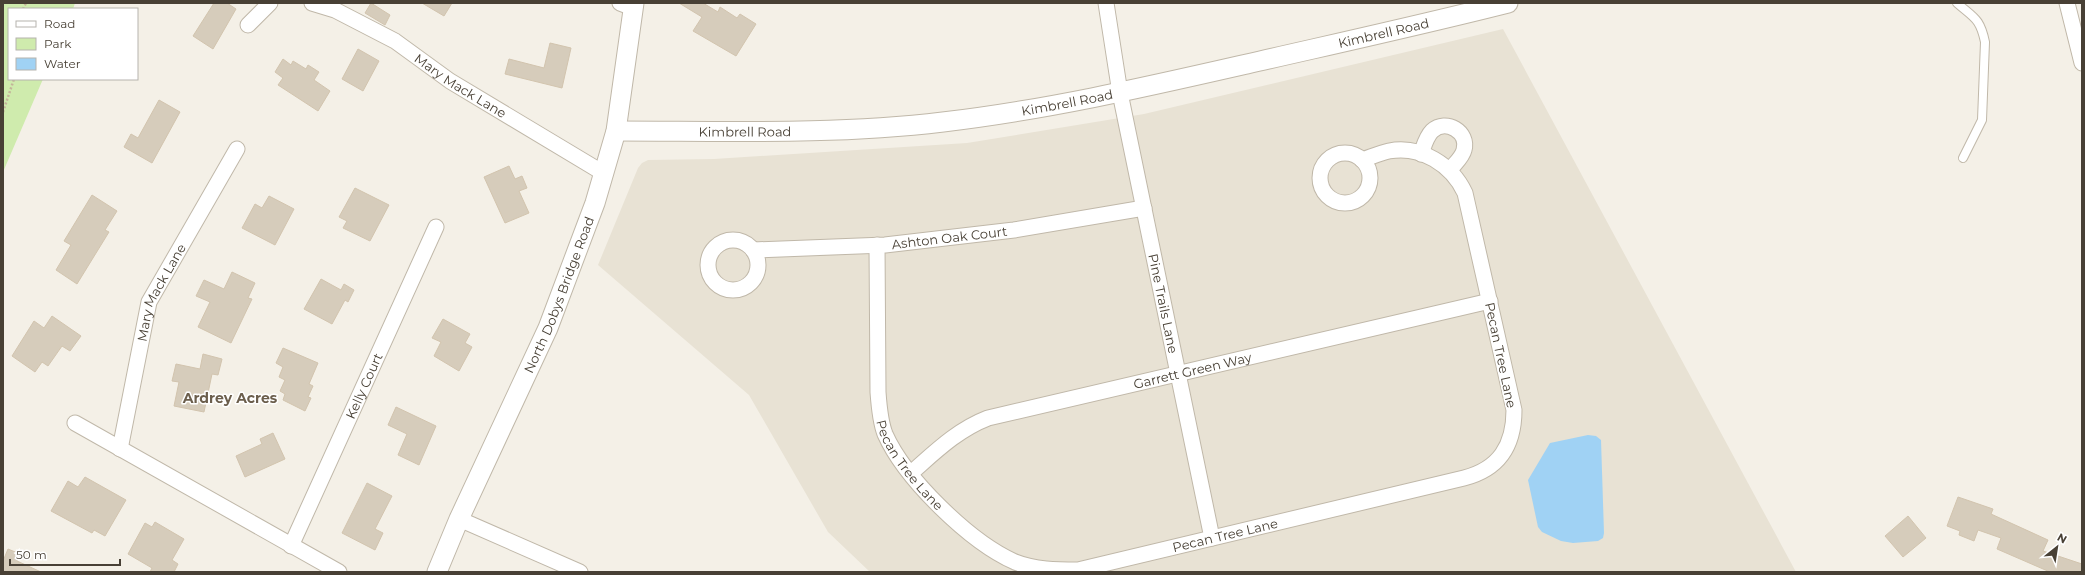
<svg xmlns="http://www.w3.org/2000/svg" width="2085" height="575" viewBox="0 0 2085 575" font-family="Montserrat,sans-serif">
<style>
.residential{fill:#e8e2d4}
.green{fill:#cfebad}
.water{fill:#a0d2f4}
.building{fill:#d6ccbb;stroke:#d2c4ae}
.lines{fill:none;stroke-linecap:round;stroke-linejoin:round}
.service-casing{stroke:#c0b8a9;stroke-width:10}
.minor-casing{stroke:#c0b8a9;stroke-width:17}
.tertiary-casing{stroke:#c0b8a9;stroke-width:21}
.path{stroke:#c3b499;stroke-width:2.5;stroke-dasharray:2 2;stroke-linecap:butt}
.service{stroke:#fff;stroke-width:8}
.minor{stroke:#fff;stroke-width:15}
.tertiary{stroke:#fff;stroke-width:19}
.labels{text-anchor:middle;stroke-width:3;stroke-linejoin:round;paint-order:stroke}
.street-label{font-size:13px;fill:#484035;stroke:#fff}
.neighbourhood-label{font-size:14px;font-weight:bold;fill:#6b5e4c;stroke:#fff}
</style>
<rect width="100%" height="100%" fill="#f4f0e7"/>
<path class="residential" d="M1503,29l293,543h-926l-42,-40 -79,-137 -151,-130 40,-97 4,-5 6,-3 66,-1 253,-16 177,-29z"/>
<path class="green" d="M3,3h72l-2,6h-64v70h34l-40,93z"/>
<path class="water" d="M1588,435l8,1 5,4 3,93 -1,5 -5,3 -25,2 -12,-2 -19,-9 -4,-5 -10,-47 22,-37z"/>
<path class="building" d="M214,3h13l9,6 -23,40 -20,-13z
M371,3l19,12 -5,10 -20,-12z
M422,3h30l-8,13z
M679,3h24l15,9 2,-5 17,11 3,-4 16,10 -20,32 -43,-25 9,-14z
M550,43l21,5 -9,40 -57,-14 4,-15 35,9z
M358,49l21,12 -16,30 -21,-12z
M283,59l8,6 2,-4 13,8 2,-4 11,7 -5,8 16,11 -12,20 -40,-26 5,-7 -8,-6z
M159,100l21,12 -28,51 -28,-16 7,-13 7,4z
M509,166l6,13 7,-3 5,12 -8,3 10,22 -24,10 -21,-46z
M355,188l34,17 -19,36 -27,-13 4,-7 -8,-4z
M92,195l25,16 -12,19 4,2 -32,52 -21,-14 15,-25 -7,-4z
M269,196l25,13 -19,36 -33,-17 13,-24 7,4z
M232,272l23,11 -7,15 4,1 -21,44 -33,-16 12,-25 -14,-6 8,-16 20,9z
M321,279l20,11 3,-6 10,6 -6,12 -3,-2 -13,24 -28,-15z
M52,316l29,20 -11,15 -8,-5 -14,20 -6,-4 -7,10 -23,-16 22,-35 10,7z
M443,319l27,15 -5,9 7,4 -13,24 -25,-15 7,-14 -9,-4z
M283,348l35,15 -9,21 4,2 -5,11 3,1 -6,13 -22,-11 2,-6 -5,-3 5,-11 -6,-3 4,-10 -7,-4z
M203,354l19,5 -4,16 -6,-1 -8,38 -30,-6 5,-24 -7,-1 4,-17 24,5z
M396,407l40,19 -17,39 -21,-10 9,-21 -19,-9z
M273,433l12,26 -40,18 -9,-21 26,-12 -2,-5z
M85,477l41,23 -21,36 -11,-6 -2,3 -41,-22 17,-30 10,6z
M367,483l25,13 -17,33 8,4 -8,17 -33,-17z
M1958,497l35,12 -2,5 57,26 -5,11 39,13v8h-32l-53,-23 4,-11 -23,-8 -4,11 -15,-6 1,-4 -13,-5z
M1908,516l18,22 -23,19 -18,-21z
M155,522l29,17 -12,21 6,4 -4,8h-24l2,-4 -24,-14 17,-31 7,4z
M8,549l12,5 -3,7 24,11h-38v-11z"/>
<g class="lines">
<g class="service-casing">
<path id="service" d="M1957,3c17,15 23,15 28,39l-3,78 -19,38"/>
</g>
<g class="minor-casing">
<g id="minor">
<path id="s1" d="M312,3l23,7 60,31 55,40 155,93"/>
<path d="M620,3l13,5"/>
<path id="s2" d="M1106,3l14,90 92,445"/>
<path d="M2067,3l15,60"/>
<path d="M248,25l22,-22"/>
<circle cx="1345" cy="178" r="25"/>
<path d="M1421,154c3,-8 5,-17 11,-23 14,-13 37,1 32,19 -2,8 -10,14 -14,20"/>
<circle cx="733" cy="265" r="25"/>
<path id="s3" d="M877,245l1,147c1,14 2,29 7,42 20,45 85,108 130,128 20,8 42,8 63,8l386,-92c35,-9 50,-32 50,-68l-49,-217c-13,-28 -44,-48 -76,-42 -9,2 -18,6 -27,9"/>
<path id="s4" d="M753,250l132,-5 129,-15 130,-22"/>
<path d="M75,423l264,149"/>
<path id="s5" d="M120,449l29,-147 88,-153"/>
<path id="s6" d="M911,473c24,-21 46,-43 77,-55l502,-117"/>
<path d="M459,519l121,53"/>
<path id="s7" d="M291,546l145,-319"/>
</g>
</g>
<g class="tertiary-casing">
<g id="tertiary">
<path id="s8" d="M616,131c109,0 219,4 327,-9 103,-12 203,-35 304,-58 87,-20 174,-39 261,-61"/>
<path id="s9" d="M437,572l22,-53 89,-191 47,-125 21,-72 18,-128"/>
</g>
</g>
<path class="path" d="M23,9l3,-6
M3,112l11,-33"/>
<use href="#service" class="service"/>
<use href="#minor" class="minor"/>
<use href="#tertiary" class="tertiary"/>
</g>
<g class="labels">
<g class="street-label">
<text dy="5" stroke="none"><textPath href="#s8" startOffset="777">Kimbrell Road</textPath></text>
<text dy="5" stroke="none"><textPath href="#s1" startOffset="171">Mary Mack Lane</textPath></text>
<text dy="5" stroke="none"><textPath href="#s8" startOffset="453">Kimbrell Road</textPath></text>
<text dy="5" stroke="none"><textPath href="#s8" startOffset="129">Kimbrell Road</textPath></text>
<text dy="5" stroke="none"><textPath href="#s4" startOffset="197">Ashton Oak Court</textPath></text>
<text dy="5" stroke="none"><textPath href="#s5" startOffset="163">Mary Mack Lane</textPath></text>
<text dy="5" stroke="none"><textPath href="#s9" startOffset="303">North Dobys Bridge Road</textPath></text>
<text dy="5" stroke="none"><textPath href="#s2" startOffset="306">Pine Trails Lane</textPath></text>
<text transform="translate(1501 355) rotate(78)" y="5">Pecan Tree Lane</text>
<text dy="5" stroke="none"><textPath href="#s6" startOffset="305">Garrett Green Way</textPath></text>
<text dy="5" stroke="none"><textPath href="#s7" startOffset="176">Kelly Court</textPath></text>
<text dy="5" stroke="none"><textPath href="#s3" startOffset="229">Pecan Tree Lane</textPath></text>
<text dy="5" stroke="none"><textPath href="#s3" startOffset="590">Pecan Tree Lane</textPath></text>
</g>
<g class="neighbourhood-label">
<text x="230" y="403">Ardrey Acres</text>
</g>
</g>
<rect width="2085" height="575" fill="none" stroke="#484035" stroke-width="8"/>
<rect x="8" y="8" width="130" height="72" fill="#ffffff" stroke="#b6b3ae"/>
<rect x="16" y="21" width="20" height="6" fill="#ffffff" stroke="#b6b3ae"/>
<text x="44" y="28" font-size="12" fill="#484035">Road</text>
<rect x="16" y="38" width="20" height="12" fill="#cfebad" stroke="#b6b3ae"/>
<text x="44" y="48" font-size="12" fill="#484035">Park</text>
<rect x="16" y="58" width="20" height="12" fill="#a0d2f4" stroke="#b6b3ae"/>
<text x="44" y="68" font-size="12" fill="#484035">Water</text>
<g transform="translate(2057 547) rotate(30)" stroke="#ffffff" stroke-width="3" paint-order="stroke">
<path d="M0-3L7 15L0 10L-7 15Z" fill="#484035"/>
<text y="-6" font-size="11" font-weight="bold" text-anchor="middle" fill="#484035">N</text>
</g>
<path d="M10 559v6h110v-6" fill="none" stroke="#484035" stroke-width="2"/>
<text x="16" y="559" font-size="12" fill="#484035" stroke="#ffffff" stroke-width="3" paint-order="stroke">50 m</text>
</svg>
